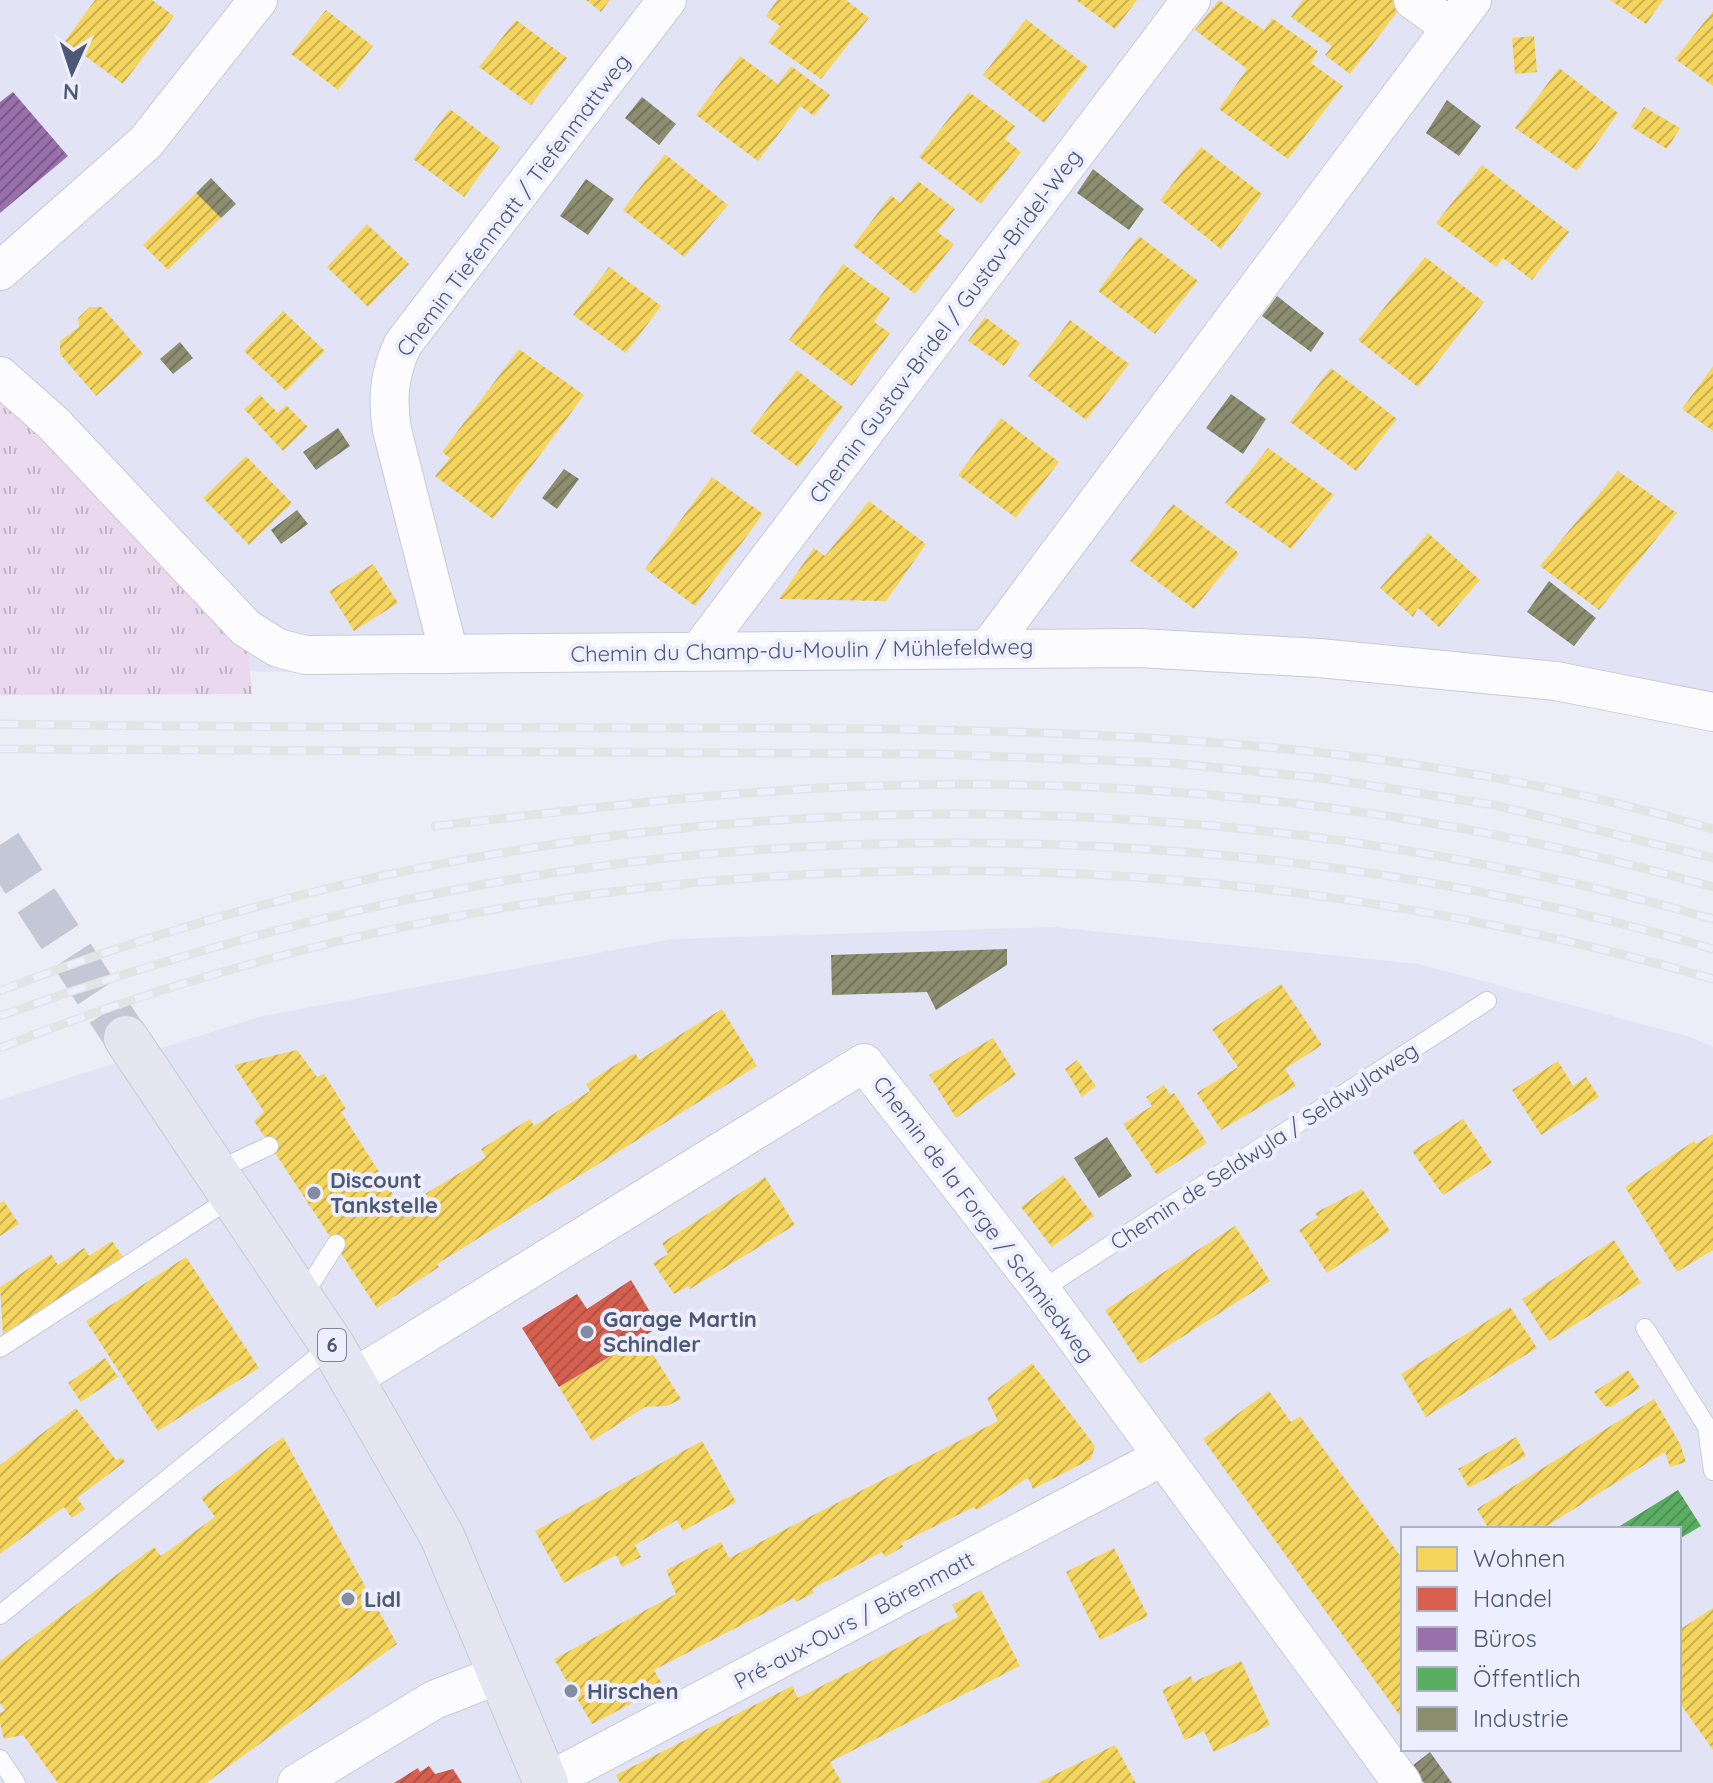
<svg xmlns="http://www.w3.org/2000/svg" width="1713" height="1783" viewBox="0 0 1713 1783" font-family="Quicksand,sans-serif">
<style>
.residential{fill:#e2e4f6;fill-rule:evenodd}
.grass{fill:url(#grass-tufts)}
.homes{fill:url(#homes-hatch)}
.shops{fill:url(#shops-hatch)}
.offices{fill:url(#offices-hatch)}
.public{fill:url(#public-hatch)}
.industry{fill:url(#industry-hatch)}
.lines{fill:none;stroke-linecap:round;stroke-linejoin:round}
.primary-tunnel{stroke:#c4c8d6;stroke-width:44;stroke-dasharray:44 22;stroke-linecap:butt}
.service-casing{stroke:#c7cad7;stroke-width:20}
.minor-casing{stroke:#c7cad7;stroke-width:40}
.primary-casing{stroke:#c6cad5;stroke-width:46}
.service{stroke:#fcfcfe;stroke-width:18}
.minor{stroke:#fcfcfe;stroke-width:38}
.primary{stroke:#e6e6f2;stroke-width:44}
.rail-casing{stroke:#e2e5e3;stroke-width:9}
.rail{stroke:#eeeffe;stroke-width:6;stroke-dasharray:18;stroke-linecap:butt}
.poi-dot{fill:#848ca2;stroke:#eeeffe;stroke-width:3}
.labels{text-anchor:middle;stroke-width:8;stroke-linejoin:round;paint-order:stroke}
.shield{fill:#eeeffe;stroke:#7d859e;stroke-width:2}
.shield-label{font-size:20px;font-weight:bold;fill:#4c5875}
.street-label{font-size:22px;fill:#4c5875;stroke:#eeeffe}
.poi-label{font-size:22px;font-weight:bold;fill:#4c5875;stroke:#eeeffe;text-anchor:start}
</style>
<defs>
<pattern id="grass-tufts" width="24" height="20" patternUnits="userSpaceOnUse" patternTransform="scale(2)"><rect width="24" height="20" fill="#ead8ef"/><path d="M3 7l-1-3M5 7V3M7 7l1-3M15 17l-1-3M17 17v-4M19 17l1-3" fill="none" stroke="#c0b2c6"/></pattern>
<pattern id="homes-hatch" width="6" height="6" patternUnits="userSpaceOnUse" patternTransform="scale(2)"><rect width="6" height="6" fill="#f6d55c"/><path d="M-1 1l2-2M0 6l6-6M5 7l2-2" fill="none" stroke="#c9b051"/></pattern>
<pattern id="shops-hatch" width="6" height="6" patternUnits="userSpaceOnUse" patternTransform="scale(2)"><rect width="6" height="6" fill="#d6604d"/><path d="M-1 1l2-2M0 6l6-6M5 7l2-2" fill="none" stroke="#b05245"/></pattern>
<pattern id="offices-hatch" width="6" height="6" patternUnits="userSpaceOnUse" patternTransform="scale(2)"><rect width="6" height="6" fill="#9970ab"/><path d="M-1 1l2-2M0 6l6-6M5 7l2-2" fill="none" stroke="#785a89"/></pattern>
<pattern id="public-hatch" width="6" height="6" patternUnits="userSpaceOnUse" patternTransform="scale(2)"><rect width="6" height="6" fill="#5aae61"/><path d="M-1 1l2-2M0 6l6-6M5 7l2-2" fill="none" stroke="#4d9055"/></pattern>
<pattern id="industry-hatch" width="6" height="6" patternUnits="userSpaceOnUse" patternTransform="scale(2)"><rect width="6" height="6" fill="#8c8c6e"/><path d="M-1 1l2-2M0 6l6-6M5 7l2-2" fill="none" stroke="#75755f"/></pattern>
</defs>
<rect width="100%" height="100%" fill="#ecedf7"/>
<path class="residential" d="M0,0h1713v731l-127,-28 -273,-30 -183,-7 -842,6 -288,-5z
M1053,927l366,37 271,73 23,10v736h-1713v-683l258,-83 414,-78zM1403,1529h276v220h-276z"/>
<path class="grass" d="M0,401l48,38 200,211 4,44 -252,1z"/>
<path class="homes" d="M95,0h57l22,16 -51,68 -58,-43z
M586,0h24l-9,12z
M777,0h69l23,18 -48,61 -53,-37 12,-16 -14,-10z
M1076,0h61l-22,29z
M1219,0l45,30 8,-12 46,33 -7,12 32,23 -55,73 -69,-50 28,-40 -52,-39z
M1303,0h89l9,7 -51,67 -25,-19 7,-9 -41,-29z
M1610,0h53l-17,24z
M326,10l47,36 -35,44 -47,-36z
M1713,11v75l-38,-27z
M1026,19l62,48 -44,56 -61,-48z
M516,20l51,38 -36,47 -52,-38z
M1534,36l3,36 -22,2 -3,-36z
M740,56l38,28 13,-18 39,29 -16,21 -14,-10 -42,55 -62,-46z
M1559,68l59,45 -41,58 -62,-43z
M969,92l46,34 -10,13 16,13 -40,52 -62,-47z
M1644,107l36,21 -13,21 -36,-22z
M450,109l50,38 -36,50 -51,-38z
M1201,147l61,47 -41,55 -61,-49z
M665,154l63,51 -44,52 -61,-47z
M1482,165l87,67 -37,48 -29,-22 -7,9 -60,-44z
M918,181l37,28 -18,23 17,12 -39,50 -62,-48 38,-51 9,8z
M196,193l25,25 -53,52 -25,-25z
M367,224l42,40 -41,43 -41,-40z
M1139,236l59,45 -43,53 -57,-43z
M1425,257l59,45 -66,85 -60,-47z
M843,264l47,34 -16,24 16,11 -38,53 -63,-46z
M609,267l52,39 -35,47 -53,-38z
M90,307h12l41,47 -47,42 -36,-42v-13l19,-14 -1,-9z
M283,311l42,40 -39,40 -42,-40z
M985,317l35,26 -16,23 -36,-25z
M1070,320l59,44 -43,56 -58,-44z
M519,349l65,46 -91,124 -58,-43 15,-18 -8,-6z
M1713,366v65l-31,-22z
M1331,368l66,51 -41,52 -66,-49z
M797,370l46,37 -45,60 -48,-36z
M260,395l18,18 8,-8 22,22 -25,24 -39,-42z
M1001,418l58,44 -43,56 -58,-43z
M1268,448l66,47 -43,54 -66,-46z
M246,456l46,47 -43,42 -46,-47z
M1618,471l59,42 -78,97 -59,-44z
M712,477l51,37 -68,92 -50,-37z
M869,501l57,43 -40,57 -107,-2 35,-51 11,8z
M1173,504l66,49 -45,56 -64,-48z
M1428,533l52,47 -41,47 -21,-19 -5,9 -33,-29z
M373,564l25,39 -44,28 -25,-40z
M1281,984l41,61 -37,24 11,17 -75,44 -24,-37 41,-26 -26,-38z
M722,1009l35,57 -320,198 2,3 -62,41 -123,-187 10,-9 -30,-47 63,-15 20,27 7,-3 22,35 -5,3 61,96 84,-51 -5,-8 24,-15 25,-15 4,7 56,-35 -4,-7 24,-16 25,-15 4,7z
M993,1038l23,37 -60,43 -27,-43z
M1077,1060l19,26 -14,11 -17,-28z
M1558,1061l15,25 13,-9 13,20 -58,38 -29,-45z
M1164,1085l6,10 4,-2 33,50 -50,32 -34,-51 29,-18 -6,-9z
M1463,1119l29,44 -49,32 -31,-44z
M1713,1134v116l-36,22 -52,-85 69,-46 2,3z
M1063,1175l31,41 -42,31 -31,-40z
M765,1177l30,48 -105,64 -1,-3 -15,8 -21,-31 15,-9 -6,-11z
M1362,1189l28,42 -63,42 -28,-43 19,-13 -3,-4z
M4,1201l15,23 -19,12v-33z
M1235,1226l35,55 -130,83 -35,-54z
M1614,1240l27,43 -92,58 -27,-42z
M112,1241l11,16 -120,78 -3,-48 51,-33 7,11 26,-17 5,8z
M186,1257l73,111 -101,63 -72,-110z
M1510,1307l27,41 -111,69 -25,-43z
M642,1337l39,62 -14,7 -22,1 -53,34 -33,-54z
M105,1358l13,19 -37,25 -13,-19z
M1032,1363l63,83 -4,13 -58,30 -5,-11 -51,32 -3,-3 -73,36 2,4 -18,10 -3,-5 -70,37 2,4 -18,9 -2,-4 -140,72 10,17 -72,37 -38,-65 122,-65 -10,-24 55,-28 8,16 269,-137 -11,-23z
M1628,1370l12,18 -29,19 -6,-1 -11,-14z
M1269,1391l22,31 9,-6 103,144v160l-200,-281z
M1654,1399l26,45 6,18 -16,5 -5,-15 -123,77h-53l-12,-20z
M76,1408l40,52 5,-3 4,5 -48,36 8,11 -13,9 -8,-11 -64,47v-89z
M283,1437l114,207 -191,139h-148l-35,-48 -19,4 -4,-16v-10l5,-3 -5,-7v-42l154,-114 7,9 54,-39 -14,-19z
M1516,1437l10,19 -57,32 -11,-19z
M702,1441l34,61 -53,29 -6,-11 -42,25 6,12 -19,10 -6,-12 -52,28 -29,-52z
M1114,1548l34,68 -48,24 -34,-68z
M981,1590l39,76 -190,96 12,21h-222l-4,-8 176,-89 6,12 160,-81 -6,-12z
M1713,1608v142l-34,-48v-72z
M1241,1661l29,64 -56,27 -10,-21 -19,9 -23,-50 29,-14 2,6z
M1115,1745l21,38h-98z"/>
<path class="shops" d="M631,1280l28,47 -100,60 -37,-59 55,-34 10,15z
M429,1766l6,8 18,-5 9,14h-68l24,-15 2,4z"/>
<path class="offices" d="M13,92l55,64 -68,57v-111z"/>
<path class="public" d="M1678,1490l23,36 -22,13v-10h-64z"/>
<path class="industry" d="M642,97l34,27 -17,21 -34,-27z
M1447,100l34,26 -22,30 -33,-23z
M1093,169l51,40 -15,21 -52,-37z
M211,178l25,26 -15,14 -25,-25z
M586,179l28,20 -26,36 -28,-19z
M1277,296l47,37 -13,19 -49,-36z
M180,342l13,16 -20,16 -13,-15z
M1231,394l35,25 -23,35 -37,-26z
M338,428l12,18 -34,24 -13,-18z
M564,469l15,10 -22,30 -15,-11z
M297,510l11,14 -27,20 -10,-14z
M1549,581l47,37 -22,28 -47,-34z
M1007,949v16l-71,45 -9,-18 -95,3 -1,-40z
M1107,1137l25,39 -33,22 -25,-40z
M1430,1752l22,31h-28l-12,-17z"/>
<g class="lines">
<path class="primary-tunnel" d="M0,845l126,193"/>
<g class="service-casing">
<path id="service" d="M214,1172l55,-26
M1041,1290l446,-289
M301,1299l35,-55
M1645,1328l62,99 6,44
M0,1348l231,-150
M0,1615l332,-270
M0,1759l16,24"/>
</g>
<g class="minor-casing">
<path id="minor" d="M1413,0l38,28
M0,271l146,-129 112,-142
M0,376l54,48 192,204 32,20 27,7 833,-7 181,10 237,23 157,31
M989,647l483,-647
M699,651l492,-651
M449,654l-57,-224c-5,-31 -3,-57 11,-86l264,-344
M352,1379l512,-316 177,227 361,493
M297,1783l137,-83 64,-25
M545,1783l617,-326"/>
</g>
<g class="primary-casing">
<path id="primary" d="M126,1038l206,307 110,191 104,247"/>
</g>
<use href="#service" class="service"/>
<use href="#minor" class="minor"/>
<use href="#primary" class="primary"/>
<g class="rail-casing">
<path id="rail" d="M0,724c248,4 496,3 744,4 326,1 654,8 969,101
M0,749l936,5 235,9 158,16 165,26 219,53
M435,826c143,-16 288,-35 432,-40 286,-10 571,23 846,101
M0,991c542,-211 1155,-231 1713,-72
M0,1016c157,-56 317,-101 481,-131 395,-73 848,-51 1232,64
M0,1048c541,-215 1156,-230 1713,-69"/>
</g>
<use href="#rail" class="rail"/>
</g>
<g class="poi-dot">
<circle cx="314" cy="1193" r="8"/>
<circle cx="587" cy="1332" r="8"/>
<circle cx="348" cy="1599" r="8"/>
<circle cx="571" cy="1691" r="8"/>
</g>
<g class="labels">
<rect class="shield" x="318" y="1329" width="28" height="32" rx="6"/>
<g class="shield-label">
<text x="332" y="1352">6</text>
</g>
<g class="street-label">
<text transform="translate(513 205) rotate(-53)" y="8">Chemin Tiefenmatt / Tiefenmattweg</text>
<text transform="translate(945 326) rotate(-53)" y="8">Chemin Gustav-Bridel / Gustav-Bridel-Weg</text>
<text transform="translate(802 650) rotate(-1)" y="8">Chemin du Champ-du-Moulin / Mühlefeldweg</text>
<text transform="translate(1264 1146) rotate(-33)" y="8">Chemin de Seldwyla / Seldwylaweg</text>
<text transform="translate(984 1219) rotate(53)" y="8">Chemin de la Forge / Schmiedweg</text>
<text transform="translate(854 1620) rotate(-28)" y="8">Pré-aux-Ours / Bärenmatt</text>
</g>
<g class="poi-label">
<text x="330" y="1188">Discount<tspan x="330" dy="25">Tankstelle</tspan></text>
<text x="603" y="1327">Garage Martin<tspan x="603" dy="25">Schindler</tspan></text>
<text x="364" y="1607">Lidl</text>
<text x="587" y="1699">Hirschen</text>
</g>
</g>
<rect x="1401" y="1527" width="280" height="224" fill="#eeeffe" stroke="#adb3c7" stroke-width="2"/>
<rect x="1417" y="1547" width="40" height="24" fill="#f6d55c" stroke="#adb3c7" stroke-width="2"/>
<text x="1473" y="1567" font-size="24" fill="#4c5875">Wohnen</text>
<rect x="1417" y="1587" width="40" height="24" fill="#d6604d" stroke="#adb3c7" stroke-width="2"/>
<text x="1473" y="1607" font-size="24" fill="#4c5875">Handel</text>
<rect x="1417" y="1627" width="40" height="24" fill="#9970ab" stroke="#adb3c7" stroke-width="2"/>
<text x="1473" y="1647" font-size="24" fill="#4c5875">Büros</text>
<rect x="1417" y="1667" width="40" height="24" fill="#5aae61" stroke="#adb3c7" stroke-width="2"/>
<text x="1473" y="1687" font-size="24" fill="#4c5875">Öffentlich</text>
<rect x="1417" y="1707" width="40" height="24" fill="#8c8c6e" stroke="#adb3c7" stroke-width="2"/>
<text x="1473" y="1727" font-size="24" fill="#4c5875">Industrie</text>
<g transform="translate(72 72) rotate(183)" stroke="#eeeffe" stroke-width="6" paint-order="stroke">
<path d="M0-6L14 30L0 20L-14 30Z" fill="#4c5875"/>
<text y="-12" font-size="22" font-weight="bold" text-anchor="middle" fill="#4c5875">N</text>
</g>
</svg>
